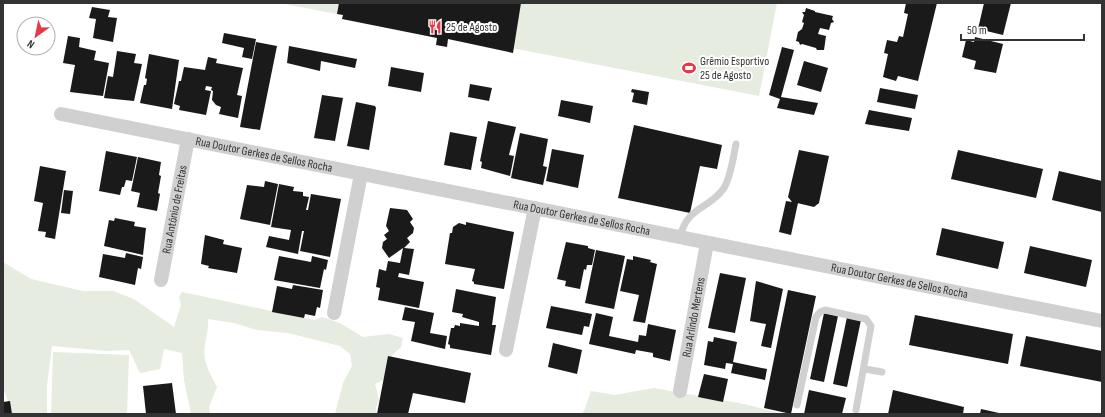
<svg xmlns="http://www.w3.org/2000/svg" width="1105" height="417" viewBox="0 0 1105 417" font-family="'Sofia Sans Condensed',sans-serif">
<style>
.green{fill:#e6ecdf}
.building{fill:#1a1a1a}
.lines{fill:none;stroke-linecap:round;stroke-linejoin:round}
.service{stroke:#d0d0d0;stroke-width:7}
.minor{stroke:#d0d0d0;stroke-width:14}
.labels{text-anchor:middle;stroke-width:4;stroke-linejoin:round;paint-order:stroke}
.poi-label{font-size:12px;fill:#333;stroke:#fff;text-anchor:start}
.street-label{font-size:12px;fill:#333;stroke:#fff}
</style>
<rect width="100%" height="100%" fill="#fff"/>
<path class="green" d="M280,3h497l-18,93z
M3,262l28,17 52,12h30l21,8 40,28 7,-22 -2,-8 3,-5 132,28 8,-3 18,6 23,14 26,-3 14,4 -2,9c-4,4 -11,9 -13,15 -3,12 4,15 -13,22l4,16 -3,8 1,6h-42l8,-31 9,-17 -2,-12 -10,-8 -52,-13 -31,-3 -23,-7 -26,-4c1,9 -2,17 -3,26 -3,16 5,28 12,42l-8,20 1,7h-19l-7,-34 -2,-27 -18,-4 -4,20 -20,4 -11,-23 -22,1 -55,-5 -5,39v29h-36v-6l-8,-20z
M53,352l76,3 -2,59h-76z
M654,388l90,16 40,10h-203l3,-3 7,-20 23,4z"/>
<path class="building" d="M339,3h182l-8,50 -65,-14 -1,8 -11,-2 1,-7 -95,-19 1,-4 -6,-1z
M906,3h31l-19,78 -20,-5 -2,5 -13,-4 5,-23 -4,-1 3,-13 10,2 2,-6 4,1 5,-23 -4,-1z
M984,3h27l-8,32 -25,-6z
M92,7l18,3 -2,7 9,1 -4,24 -20,-4 3,-19 -7,-1z
M806,8l9,3v1l18,4 -1,3 2,3 -3,1 -2,7 -9,-2 -2,6 8,2 -2,14h-7l-1,-2 -14,-4 -2,1 -1,-3 -3,-1 2,-9 4,-3 2,-6 -2,-1 2,-7 -2,-3h3z
M224,33l32,6 -4,20 -10,-2 2,-9 -22,-5z
M68,36l12,2 -1,9 17,4 -2,9 15,3 -6,33 -33,-4 5,-27 -12,-2z
M975,37l28,7 -7,29 -22,-4 2,-8 -14,-4 4,-17 8,2z
M256,42l21,4 -17,84 -20,-3z
M289,46l68,13 -2,9 -34,-7 -1,10 -33,-8z
M782,47l12,3 -13,47 37,6 -4,12 -37,-7 3,-9 -11,-4z
M117,51l19,3 -2,9 8,1 -8,37 -30,-3 4,-22 5,1z
M149,54l30,6 -7,49 -32,-6 4,-18h2l1,-6 -2,-1z
M208,57l9,2 -1,4 27,5 -6,27 5,1 -4,22 -19,-4 2,-7 -5,-2 -4,-5 1,-9 -2,-1 1,-3 -6,-1 -1,4 6,1 -5,24 -27,-5 1,-4 -6,-2 5,-23h2l3,-14 21,3z
M804,61l24,7 -7,24 -24,-7z
M391,67l33,6 -3,19 -33,-6z
M470,84l22,4 -3,13 -21,-4z
M880,88l38,7 -3,14 -38,-7z
M632,89l17,3 -2,13 -15,-3 2,-9 -3,-1z
M322,95l21,3 -8,43 -21,-3z
M561,100l32,6 -3,17 -32,-7z
M356,102l19,4 1,2 -7,42 -22,-4z
M869,110l43,8 -3,13 -44,-7z
M488,121l28,6 -7,28 5,1 -4,20 -29,-8 1,-6 -2,-1z
M634,125l88,20 -5,24 -17,-3 -10,47 -72,-15z
M450,132l27,5 -6,33 -27,-5z
M520,133l28,6 -5,27 4,1 -4,18 -32,-7z
M552,149l32,6 -6,33 -32,-7z
M799,150l30,6 -10,47 -5,4 -21,-5 5,1 -7,32 -12,-3 7,-31 6,1 -4,-5z
M958,150l85,19 -7,29 -85,-19z
M106,151l31,6 -5,24 -6,-1 -2,7h-2l-2,8 -21,-4z
M138,157l23,5 -2,13 2,1 -3,17 2,1 -3,17 -20,-4 3,-14 -9,-2z
M40,166l26,5 -11,68 -10,-2 1,-5 -8,-1 5,-28 -9,-2z
M1059,171l43,10v31l-50,-12z
M265,181l13,3 -8,41 -30,-6 7,-34 17,2z
M279,184l15,3 -1,4 10,1v4l6,1 -3,13h2l3,-16 30,5 -11,58 -30,-6 4,-20h-2l-4,23 -32,-7 3,-11 20,4 2,-10 -20,-3z
M64,190l9,1 -3,23 -9,-1z
M390,208l17,2 6,9 -3,3 4,6 -1,5 -6,5 3,4 -6,6 10,1 -5,26 -10,-2 -1,4 26,5 -5,26 -41,-8 2,-12 -4,-1 3,-18 7,2 2,-10 12,2 3,-15 -14,10 -7,-10 1,-6 4,-3 -3,-4 5,-4 -3,-5z
M115,218l20,4 -1,4 12,2 -3,27 -39,-9 5,-26 5,1z
M466,222l48,10 -10,57 -30,-5v-2l-2,-1 3,-12 -30,-5 5,-31h2l1,-6 6,-4 7,2z
M942,228l62,14 -6,27 -62,-14z
M205,235l19,5 -1,4 19,4 -5,25 -29,-5 1,-2 -8,-2z
M566,242l22,4v2l7,2 -3,15h-5l-1,5 -2,-1 -4,20 -15,-3 1,-5 -9,-2z
M1030,246l62,14 -6,27 -62,-14z
M596,250l29,6 -11,53 -29,-6z
M126,253l17,4 -2,12 -3,-1 -3,17 -36,-8 4,-23 22,4z
M279,256l32,6 1,-6 16,4 -2,10 -2,-1 -4,19 -46,-8z
M633,256l18,4 -1,2 7,2 -12,59 -12,-2 6,-26 -19,-4 7,-32 6,1z
M720,273l26,5 -11,55 -27,-5z
M756,281l27,8 -12,59 -10,-2 5,-22 -16,-3z
M293,285l30,5 -3,18 -3,-1 -2,9 -10,-2 -1,4 -32,-6 5,-26 15,3z
M456,289l40,8 -4,28h4l-5,30 -41,-7v-3l-2,-1 3,-16h3l1,-3 5,1v-3l19,3v-4l-17,-5 1,-3 -11,-2z
M788,290l28,6 -25,118 -27,-6z
M551,306l41,8 -3,13 -5,-1 -2,9 -36,-7z
M405,307l29,6 -4,20 17,3 -2,13 -34,-8 4,-19 -13,-2z
M596,313l17,4 -4,19 29,6 1,-7 7,1 2,-12 28,6 -6,31 -17,-4v-4l-17,-3 -1,4 -46,-10z
M824,313l14,3 -14,66 -14,-3z
M915,315l98,19 -5,30 -99,-19z
M847,317l14,3 -14,67 -14,-3z
M1026,336l76,15v31l-82,-16z
M714,337l23,5 -4,20 34,7 -2,11 -34,-7 2,-9 -7,-1 -1,6 -21,-4 4,-24 5,1z
M553,343l29,7 -5,24 -29,-7z
M388,356l83,17 -6,30 -52,-10 -5,21h-31z
M704,374l24,5 -5,23 -25,-5z
M172,383l4,31h-30l-3,-28z
M809,390l37,8 -4,16h-38z
M893,390l71,17 -1,7h-75z
M10,401l2,13h-9v-12z
M981,409l18,4v1h-19z"/>
<g class="lines">
<path class="service" d="M680,237c7,-31 30,-28 44,-49 7,-12 9,-30 12,-44
M865,369l17,3
M797,405l19,-88 4,-5 5,-2 41,9 5,7 -15,84"/>
<g class="minor">
<path id="s1" d="M61,114l1041,207"/>
<path id="s2" d="M161,280l27,-141"/>
<path d="M334,313l27,-139"/>
<path d="M506,350l29,-142"/>
<path id="s3" d="M680,391l27,-148"/>
</g>
</g>
<defs>
<g id="restaurant-bare" transform="scale(1.08)"><path d="M-5-6h1v4h1v-4h1v4h1v-4h1v5L-1.5 .5V6h-2V.5L-5-1ZM5-6V6H3V1.5H1.5Q1.5-4 5-6Z" fill="#e63946" stroke="#fff" stroke-width="2.5" paint-order="stroke"/></g>
<g id="stadium-bare" transform="scale(1.08)"><path d="M0-5a6.5 5 0 1 0 0 10a6.5 5 0 1 0 0-10ZM-3.5-1.8h7v3.6h-7Z" fill="#e63946" stroke="#fff" stroke-width="2.5" paint-order="stroke"/></g>
</defs>
<g fill-rule="evenodd">
<use href="#restaurant-bare" x="435" y="27"/>
<use href="#stadium-bare" x="689" y="68"/>
</g>
<g class="labels">
<g class="poi-label">
<text x="446" y="31">25 de Agosto</text>
<text x="700" y="65">Grêmio Esportivo<tspan x="700" dy="14">25 de Agosto</tspan></text>
</g>
<g class="street-label">
<text dy="4" stroke="none"><textPath href="#s1" startOffset="207">Rua Doutor Gerkes de Sellos Rocha</textPath></text>
<text dy="4" stroke="none"><textPath href="#s2" startOffset="72">Rua Antônio de Freitas</textPath></text>
<text dy="4" stroke="none"><textPath href="#s1" startOffset="531">Rua Doutor Gerkes de Sellos Rocha</textPath></text>
<text dy="4" stroke="none"><textPath href="#s1" startOffset="855">Rua Doutor Gerkes de Sellos Rocha</textPath></text>
<text dy="4" stroke="none"><textPath href="#s3" startOffset="75">Rua Arlindo Mertens</textPath></text>
</g>
</g>
<rect width="1105" height="417" fill="none" stroke="#333333" stroke-width="8"/>
<g transform="translate(36 36) rotate(213)"><circle r="19" fill="#ffffff" stroke="#adadad"/>
<path d="M0-3L7 15L0 10L-7 15Z" fill="#e63946"/>
<text y="-6" font-size="11" font-weight="bold" text-anchor="middle" fill="#333333">N</text>
</g>
<path d="M961 34v6h123v-6" fill="none" stroke="#333333" stroke-width="2"/>
<text x="967" y="34" font-size="12" fill="#333333" stroke="#ffffff" stroke-width="3" paint-order="stroke">50 m</text>
</svg>
